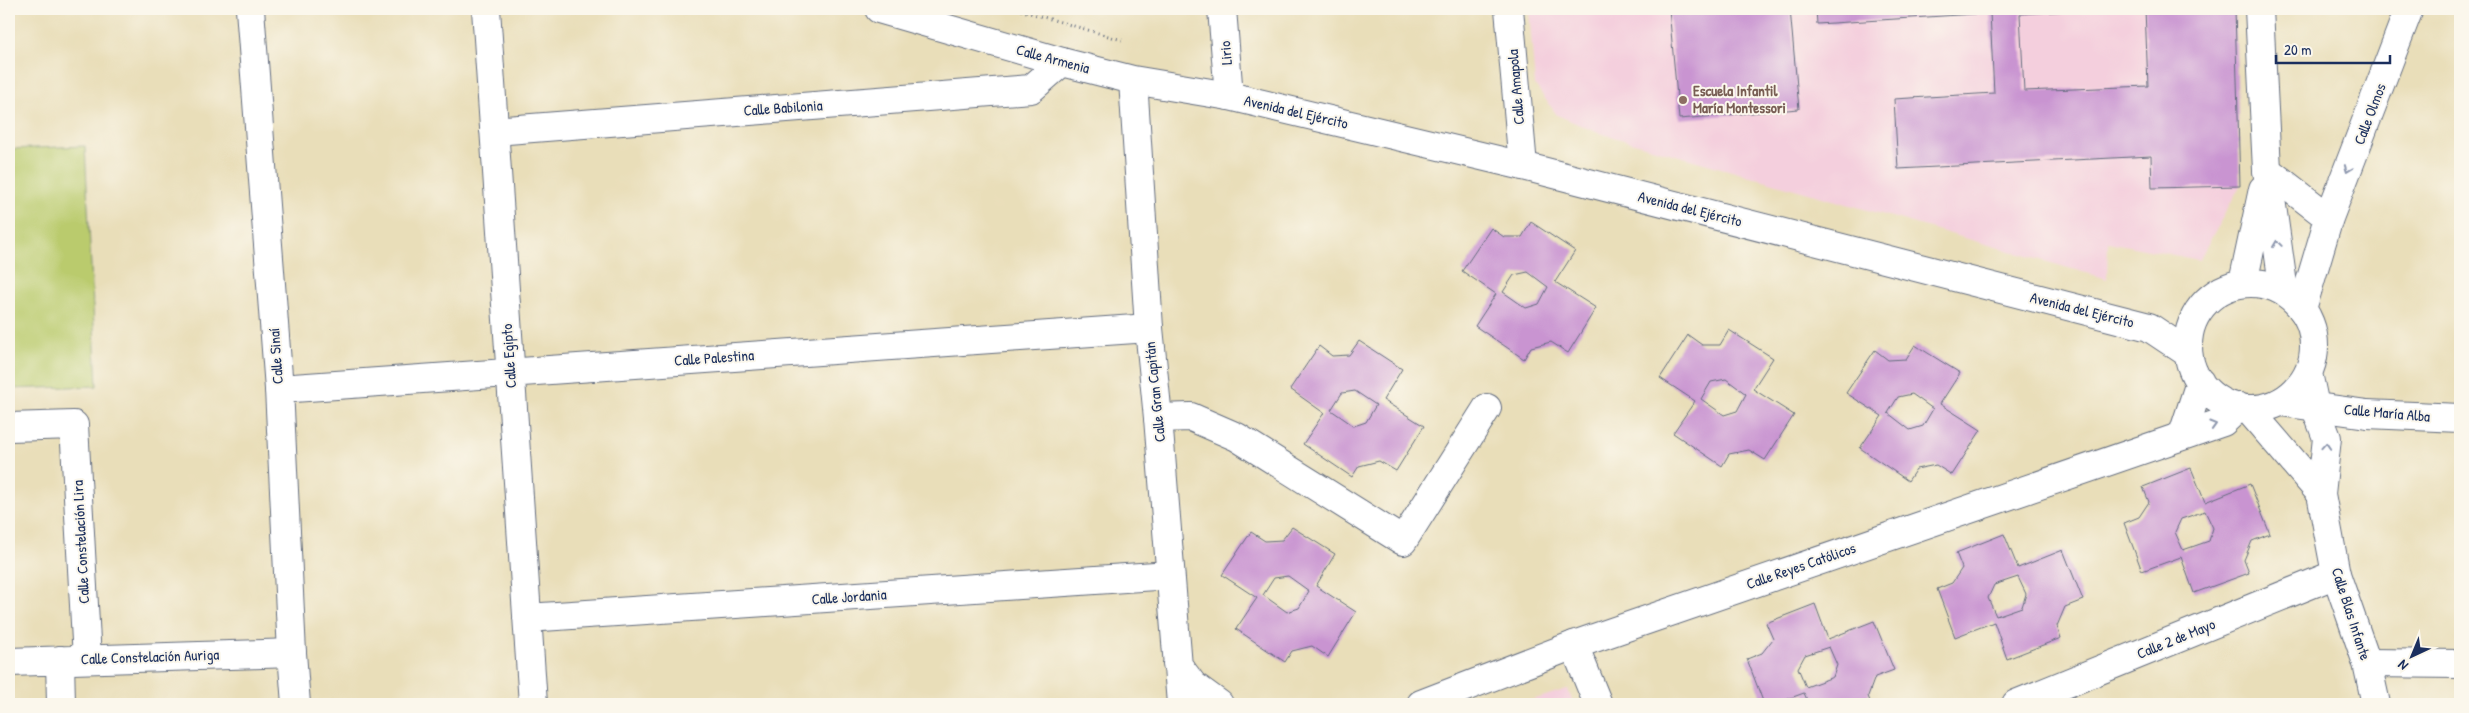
<svg xmlns="http://www.w3.org/2000/svg" width="2469" height="713" viewBox="0 0 2469 713" font-family="'Patrick Hand',sans-serif">
<style>
.built{fill:#f4cfdd}
.green{fill:#bacb6d;stroke:#6a7d66}
.building{fill:#c994d1;fill-rule:evenodd}
.lines{fill:none;stroke-linecap:round;stroke-linejoin:round}
.minor-casing{stroke:#636c7e;stroke-width:30}
.tertiary-casing{stroke:#636c7e;stroke-width:30}
.path{stroke:#636c7e;stroke-width:3;stroke-dasharray:1 4;stroke-linecap:butt}
.minor{stroke:#fff;stroke-width:28}
.tertiary{stroke:#fff;stroke-width:28}
.oneway{stroke:#8d97ae}
.education-dot{fill:#8d6e63;stroke:#fbf7ec;stroke-width:2}
.labels{text-anchor:middle;stroke-width:4;stroke-linejoin:round;paint-order:stroke}
.street-label{font-size:15px;fill:#1b2f5e;stroke:#fbf7ec}
.education-label{font-size:15px;font-weight:bold;fill:#785e54;stroke:#fbf7ec;text-anchor:start}
</style>
<rect width="100%" height="100%" fill="#fbf7ec"/>
<filter id="ink" filterUnits="userSpaceOnUse"><feTurbulence type="fractalNoise" baseFrequency=".02" numOctaves="2"/><feDisplacementMap in="SourceGraphic" scale="10" xChannelSelector="R" yChannelSelector="G"/><feConvolveMatrix kernelMatrix="1 2 1 2 8 2 1 2 1" color-interpolation-filters="sRGB"/></filter>
<filter id="wash" filterUnits="userSpaceOnUse"><feTurbulence type="fractalNoise" baseFrequency=".0096" numOctaves="4" result="noise"/><feDisplacementMap in="SourceGraphic" scale="20" xChannelSelector="R" yChannelSelector="G"/><feGaussianBlur stdDeviation="1.12" result="paint"/><feColorMatrix in="noise" values="0 0 0 0 0 0 0 0 0 0 0 0 0 0 0 0 0 1.4 0 .05"/><feComposite in="paint" operator="in"/></filter>
<g filter="url(#wash)">
<rect width="100%" height="100%" fill="#e9deb9"/>
<path class="built" d="M1529,9h698l13,177 -41,74 -91,-18 -1,37 -511,-147 -39,-17 -22,-30z
M1568,689l5,15h-53l47,-15z"/>
<path class="green" d="M85,146l12,240 -88,3v-240z"/>
<g id="blocks">
<path class="building" d="M1669,9h121l9,100 -120,10z
M1816,9h287l-83,5 4,77 124,-5 -3,-77h90l5,177 -88,2 -1,-32 -253,13 -4,-70 100,-6 -4,-80 -173,11z
M1531,222l44,29 -20,31 41,26 -28,45 -17,-11 -20,5 -7,12 -49,-33 21,-32 -34,-23 29,-43 13,9h18zM1528,272l20,15 -9,17 -13,4 -23,-16 11,-17z
M1729,330l44,28 -20,31 41,26 -29,45 -16,-10 -20,4 -7,12 -49,-33 22,-32 -35,-23 28,-43 14,10h18zM1726,379l20,15 -9,17 -13,4 -23,-16 10,-17z
M1359,341l43,28 -19,31 41,26 -28,45 -17,-10 -20,5 -7,11 -49,-33 21,-31 -34,-24 29,-43 13,10 17,-1zM1355,391l21,14 -10,17 -12,4 -23,-16 11,-17z
M1915,345l45,28 -20,31 41,26 -29,45 -16,-10 -20,4 -8,12 -48,-33 22,-32 -36,-23 29,-43 13,10 18,-1zM1912,394l21,15 -10,17 -13,4 -22,-17 10,-16z
M2191,468l14,34 45,-18 20,50 -18,7 -8,19 5,13 -55,20 -13,-36 -39,14 -18,-48 15,-6 10,-15 -6,-15zM2205,511l8,17 -4,13 -26,9 -8,-18 6,-13z
M1292,527l43,27 -19,32 40,26 -28,45 -16,-11 -20,5 -7,11 -49,-33 21,-31 -35,-23 29,-43 14,9 17,-1zM1288,576l21,15 -10,17 -12,4 -24,-17 11,-17z
M2004,534l14,34 45,-18 20,50 -18,7 -8,19 4,12 -54,21 -13,-37 -39,15 -18,-48 15,-6 10,-15 -6,-15zM2018,577l8,17 -4,13 -26,9 -8,-18 6,-13z
M1815,604l13,35 46,-18 20,49 -19,7 -7,19 3,8h-62l-5,-11 -30,11h-10l-17,-45 15,-6 11,-14 -7,-16zM1829,647l8,18 -4,12 -27,10 -8,-19 7,-13z"/>
</g>
</g>
<g filter="url(#ink)">
<use href="#blocks" fill-opacity="0" stroke="#636c7e" stroke-width="1"/>
<g class="lines">
<g class="minor-casing">
<path id="minor" d="M486,9l47,695
M1222,9l7,87
M1509,9l14,157
M494,131l537,-42 31,-27
M2267,170l62,48
M2302,309l27,-91 80,-209
M279,389l870,-61
M2281,402l86,12 93,4
M1158,418l33,-1 46,20 166,104 84,-133
M9,427l65,-2 13,234
M527,618l643,-43
M1574,645l24,59
M60,660l1,44
M9,662l283,-9
M2367,663l93,1
M2016,704l320,-130"/>
</g>
<g class="tertiary-casing">
<path id="tertiary" d="M250,9l29,380 13,264 4,51
M879,9l183,53 71,18 96,16 294,70 626,161 39,26
M2259,9l8,161 17,122
M1133,80l16,248 9,90 23,286
M2243,283l20,-94
M2188 346a63 63 0 1 1 126 0a63 63 0 1 1-126 0Z
M2308,373l7,33 12,32 -6,56 15,80 31,89 9,41
M2248,409l73,85
M2183,434l17,-52
M1177,664l16,21 26,19
M1421,704l153,-59 649,-223 16,-15"/>
</g>
<path class="path" d="M1016,9l106,31"/>
<use href="#minor" class="minor"/>
<use href="#tertiary" class="tertiary"/>
</g>
<defs><path id="oneway-chevron" d="M-2-3.5L2.5 0L-2 3.5" fill="none" stroke-width="1.6" stroke-linecap="round" stroke-linejoin="round" transform="scale(1.25)"/></defs>
<g class="oneway">
<use href="#oneway-chevron" transform="translate(2348 169) rotate(111)"/>
<use href="#oneway-chevron" transform="translate(2277 244) rotate(-98)"/>
<use href="#oneway-chevron" transform="translate(2213 425) rotate(-17)"/>
<use href="#oneway-chevron" transform="translate(2326 446) rotate(-86)"/>
</g>
</g>
<circle class="education-dot" cx="1683" cy="100" r="5"/>
<g class="labels">
<g class="street-label">
<text transform="translate(1226 53) rotate(-95)" y="5">Lirio</text>
<text transform="translate(1053 59) rotate(15)" y="5">Calle Armenia</text>
<text transform="translate(1516 87) rotate(-95)" y="5">Calle Amapola</text>
<text transform="translate(783 108) rotate(-4)" y="5">Calle Babilonia</text>
<text transform="translate(1296 112) rotate(13)" y="5">Avenida del Ejército</text>
<text transform="translate(2370 114) rotate(-69)" y="5">Calle Olmos</text>
<text transform="translate(1690 209) rotate(14)" y="5">Avenida del Ejército</text>
<text transform="translate(2082 310) rotate(14)" y="5">Avenida del Ejército</text>
<text transform="translate(276 356) rotate(-94)" y="5">Calle Sinaí</text>
<text transform="translate(509 356) rotate(-94)" y="5">Calle Egipto</text>
<text transform="translate(714 358) rotate(-4)" y="5">Calle Palestina</text>
<text transform="translate(1155 392) rotate(-96)" y="5">Calle Gran Capitán</text>
<text transform="translate(2387 413) rotate(5)" y="5">Calle María Alba</text>
<text transform="translate(81 542) rotate(-93)" y="5">Calle Constelación Lira</text>
<text transform="translate(1801 566) rotate(-19)" y="5">Calle Reyes Católicos</text>
<text transform="translate(849 597) rotate(-4)" y="5">Calle Jordania</text>
<text transform="translate(2351 614) rotate(72)" y="5">Calle Blas Infante</text>
<text transform="translate(2176 639) rotate(-22)" y="5">Calle 2 de Mayo</text>
<text transform="translate(150 657) rotate(-2)" y="5">Calle Constelación Auriga</text>
</g>
<g class="education-label">
<text x="1693" y="96">Escuela Infantil<tspan x="1693" dy="17">María Montessori</tspan></text>
</g>
</g>
<rect width="2469" height="713" fill="none" stroke="#fbf7ec" stroke-width="30"/>
<g transform="translate(2412 656) rotate(224)" stroke="#fbf7ec" stroke-width="4" paint-order="stroke">
<path d="M0-4L9 19L0 12L-9 19Z" fill="#1b2f5e"/>
<text y="-8" font-size="14" font-weight="bold" text-anchor="middle" fill="#1b2f5e">N</text>
</g>
<path d="M2276 55v8h114v-8" fill="none" stroke="#1b2f5e" stroke-width="2.5"/>
<text x="2284" y="55" font-size="15" fill="#1b2f5e" stroke="#fbf7ec" stroke-width="4" paint-order="stroke">20 m</text>
</svg>
